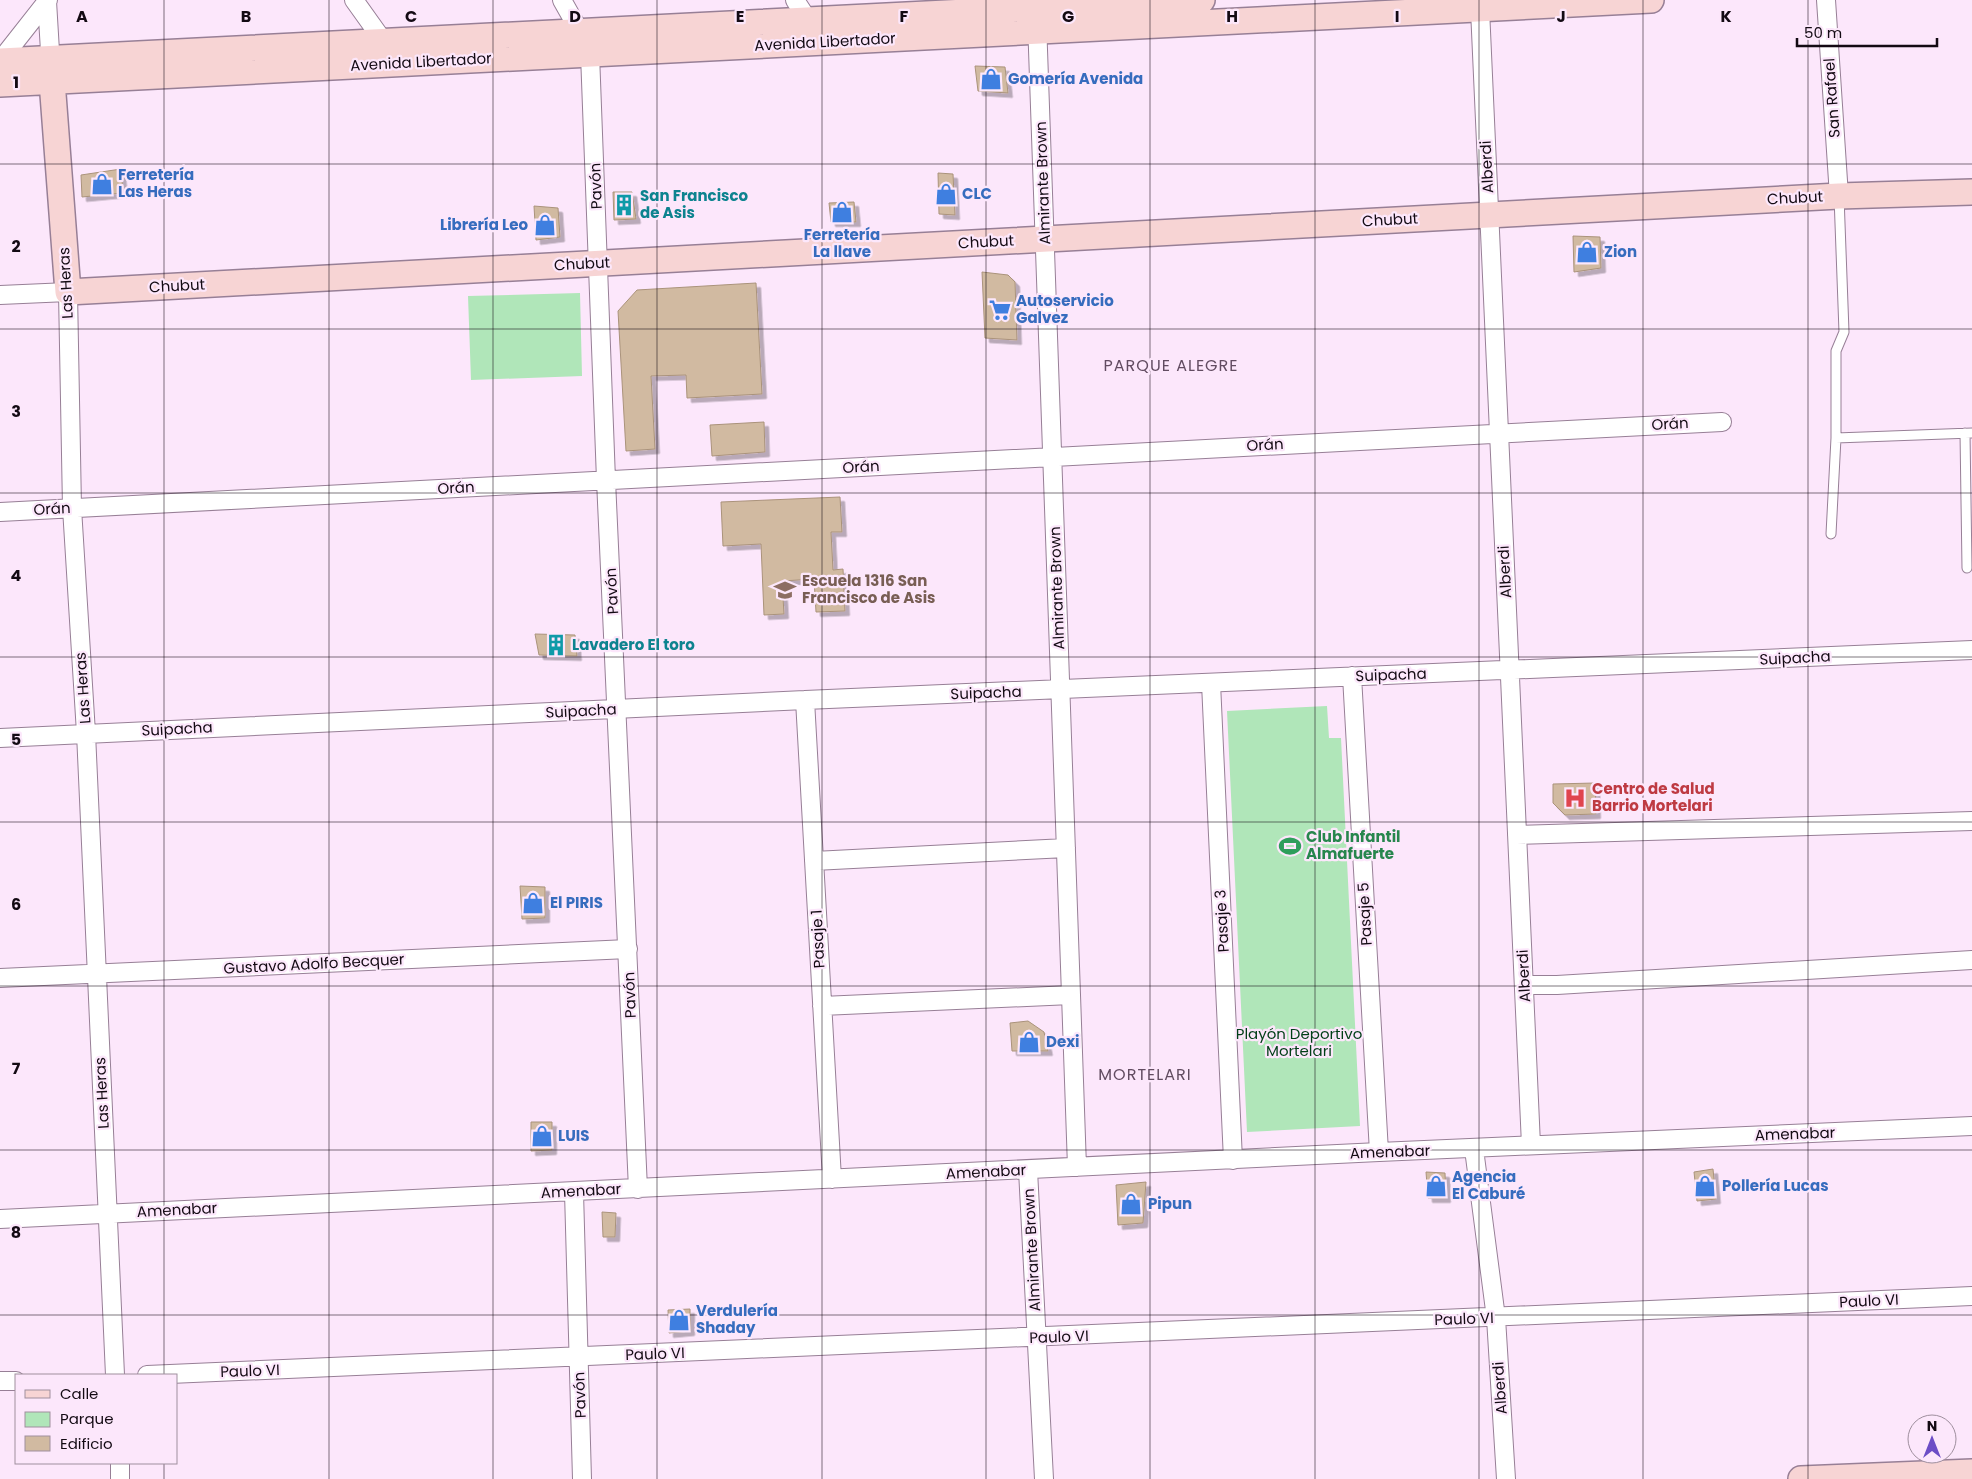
<svg xmlns="http://www.w3.org/2000/svg" width="1972" height="1479" viewBox="0 0 1972 1479" font-family="Poppins,sans-serif">
<style>
.green{fill:#b0e6b9}
.building{fill:#d1baa1;stroke:#aa937b;filter:url(#shadow)}
.lines{fill:none;stroke-linecap:round;stroke-linejoin:round}
.lane-casing{stroke:#977f96;stroke-width:11}
.street-casing{stroke:#977f96;stroke-width:20}
.secondary-casing{stroke:#977f96;stroke-width:28}
.lane{stroke:#fff;stroke-width:9}
.street{stroke:#fff;stroke-width:18}
.secondary{stroke:#f7d4d4;stroke-width:25}
.grid{fill:none;stroke:#130a13;stroke-width:1;stroke-opacity:0.55}
.labels{text-anchor:middle;stroke-width:4.5;stroke-linejoin:round;paint-order:stroke}
.street-label{font-size:15px;fill:#130a13;stroke:#fce7fb}
.shop-label{font-size:15px;font-weight:bold;fill:#366cbe;stroke:#fce7fb;text-anchor:start}
.culture-label{font-size:15px;font-weight:bold;fill:#0d838f;stroke:#fce7fb;text-anchor:start}
.education-label{font-size:15px;font-weight:bold;fill:#785e54;stroke:#fce7fb;text-anchor:start}
.health-label{font-size:15px;font-weight:bold;fill:#be3a42;stroke:#fce7fb;text-anchor:start}
.leisure-label{font-size:15px;font-weight:bold;fill:#27864d;stroke:#fce7fb;text-anchor:start}
.park-label{font-size:15px;fill:#003f17;stroke:#fce7fb}
.neighbourhood-label{font-size:16px;letter-spacing:1px;fill:#624c61;stroke:#fce7fb}
.grid-label{font-size:16px;text-anchor:middle;font-weight:bold;fill:#130a13;stroke:#fce7fb;stroke-width:4.5;stroke-linejoin:round;paint-order:stroke}
</style>
<defs>
<filter id="shadow"><feDropShadow dx="4.5" dy="4.5" stdDeviation="0" flood-color="#0004"/></filter>
</defs>
<rect width="100%" height="100%" fill="#fce7fb"/>
<path class="green" d="M580,293l2,83 -111,4 -3,-84z
M1327,706l2,32h12l19,388 -113,6 -20,-421z"/>
<path class="building" d="M975,66l30,1 3,26 -30,-2z
M121,169l2,24 -41,4 -1,-22z
M938,173l15,1 2,41 -16,-1z
M613,192h19l4,27 -22,1z
M854,202l2,20h-25l-2,-19z
M534,206l24,2 2,29 -24,3z
M1573,236l27,1 1,31 -27,4z
M982,272l26,3 7,7 2,58 -32,-2z
M756,283l6,111 -75,4 -1,-23 -35,1 4,73 -29,2 -8,-140 19,-21z
M764,422l1,30 -53,4 -2,-31z
M840,497l2,35h-11l2,38 10,-1 2,42 -29,1 -2,-33 -32,2 2,33 -20,1 -3,-71 -38,2 -2,-44z
M535,634l40,1 2,21 -38,-1z
M1595,783l1,31 -31,1 -12,-12v-19z
M520,886l25,1v31l-23,1z
M1028,1021l16,11 4,19h-36l-2,-28z
M531,1122h21v28l-21,1z
M1713,1169l3,30 -19,2 -3,-29z
M1426,1172l19,1 1,25h-18z
M1146,1182l-3,41 -25,2 -2,-40z
M602,1212l14,1 -1,24h-12z
M690,1309v22l-21,2 -1,-23z"/>
<g class="lines">
<g class="lane-casing">
<path id="lane" d="M1839,196l5,136 -8,19v87l136,-5
M1965,433l2,135
M1831,534l5,-96"/>
</g>
<g class="street-casing">
<path id="street" d="M354,0l30,42
M562,0l18,32 10,22 16,426 32,709
M795,0l13,20
M1474,0l6,9 51,1136
M1826,0l13,196
M47,1l4,67
M1037,21l40,1146
M0,61l48,-61
M0,295l68,-3 4,216 14,225 29,642
M0,512l1722,-90
M1352,676l27,476
M1211,683l22,477
M805,700l27,479
M0,738l805,-38 1167,-50
M1517,835l455,-14
M814,861l252,-13
M0,978l628,-29
M1524,985h33l415,-25
M822,1006l249,-11
M1474,1149l22,169 10,161
M1028,1170l16,309
M574,1192l8,287
M0,1219l1379,-67 593,-26
M147,1375l1825,-79
M0,1381h16
M120,1463v16"/>
</g>
<g class="secondary-casing">
<path id="secondary" d="M0,61l1202,-61
M52,81l16,211 1771,-96 133,-4
M0,84l1651,-84
M1801,1479l171,-7"/>
</g>
<use href="#lane" class="lane"/>
<use href="#street" class="street"/>
<use href="#secondary" class="secondary"/>
</g>
<path class="grid" d="M164,0v1375M329,0v1479M493,0v1479M657,0v1479M822,0v1479M986,0v1479M1150,0v1479M1315,0v1479M1479,0v1479M1643,0v1479M1808,0v1479M0,164h1972M0,329h1972M0,493h1972M0,657h1972M0,822h1972M0,986h1972M0,1150h1972M0,1315h1972M164,1463v16"/>
<defs>
<g id="shop-bare" transform="scale(1.725)"><path d="M-5-2.5h2.3a2.7 3.5 0 0 1 5.4 0H5L5.5 6h-11ZM-1.5-2.5h3a1.5 2.3 0 0 0-3 0Z" fill="#3f7fe0" stroke="#fce7fb" stroke-width="2.5" paint-order="stroke"/></g>
<g id="building-bare" transform="scale(1.725)"><path d="M-4-6H4V6H1V3H-1V6H-4ZM-2.5-4.3h1.7v1.8h-1.7ZM.8-4.3h1.7v1.8H.8ZM-2.5-1h1.7V.8h-1.7ZM.8-1h1.7V.8H.8Z" fill="#0f9aa8" stroke="#fce7fb" stroke-width="2.5" paint-order="stroke"/></g>
<g id="supermarket-bare" transform="scale(1.725)"><path d="M-6-5.5h2.5l.6 2H6L4.5 2H-2.5L-4.4-4H-6ZM-1.5 3.2a1.3 1.3 0 1 0 .1 0ZM3 3.2a1.3 1.3 0 1 0 .1 0Z" fill="#3f7fe0" stroke="#fce7fb" stroke-width="2.5" paint-order="stroke"/></g>
<g id="school-bare" transform="scale(1.725)"><path d="M0-5L7-2L0 1L-7-2ZM-4 1L0 2.5L4 1V4Q0 6-4 4Z" fill="#8d6e63" stroke="#fce7fb" stroke-width="2.5" paint-order="stroke"/></g>
<g id="hospital-bare" transform="scale(1.725)"><path d="M-5-5h3v3.5h4V-5h3V5h-3V1.5h-4V5h-3Z" fill="#e0444e" stroke="#fce7fb" stroke-width="2.5" paint-order="stroke"/></g>
<g id="stadium-bare" transform="scale(1.725)"><path d="M0-5a6.5 5 0 1 0 0 10a6.5 5 0 1 0 0-10ZM-3.5-1.8h7v3.6h-7Z" fill="#2e9e5b" stroke="#fce7fb" stroke-width="2.5" paint-order="stroke"/></g>
</defs>
<g fill-rule="evenodd">
<use href="#shop-bare" x="991" y="79"/>
<use href="#shop-bare" x="102" y="184"/>
<use href="#shop-bare" x="946" y="194"/>
<use href="#building-bare" x="624" y="205"/>
<use href="#shop-bare" x="842" y="212"/>
<use href="#shop-bare" x="545" y="225"/>
<use href="#shop-bare" x="1587" y="252"/>
<use href="#supermarket-bare" x="1000" y="310"/>
<use href="#school-bare" x="785" y="590"/>
<use href="#building-bare" x="556" y="645"/>
<use href="#hospital-bare" x="1575" y="798"/>
<use href="#stadium-bare" x="1290" y="846"/>
<use href="#shop-bare" x="533" y="903"/>
<use href="#shop-bare" x="1029" y="1042"/>
<use href="#shop-bare" x="542" y="1136"/>
<use href="#shop-bare" x="1436" y="1186"/>
<use href="#shop-bare" x="1705" y="1186"/>
<use href="#shop-bare" x="1131" y="1204"/>
<use href="#shop-bare" x="679" y="1320"/>
</g>
<g class="labels">
<g class="street-label">
<text transform="translate(825 42) rotate(-3)" y="5">Avenida Libertador</text>
<text transform="translate(421 62) rotate(-3)" y="5">Avenida Libertador</text>
<text transform="translate(1832 98) rotate(-94)" y="5">San Rafael</text>
<text transform="translate(1487 167) rotate(-93)" y="5">Alberdi</text>
<text transform="translate(1043 183) rotate(-92)" y="5">Almirante Brown</text>
<text transform="translate(596 186) rotate(-92)" y="5">Pavón</text>
<text transform="translate(1795 198) rotate(-3)" y="5">Chubut</text>
<text transform="translate(1390 220) rotate(-3)" y="5">Chubut</text>
<text transform="translate(986 242) rotate(-3)" y="5">Chubut</text>
<text transform="translate(582 264) rotate(-3)" y="5">Chubut</text>
<text transform="translate(66 283) rotate(-93)" y="5">Las Heras</text>
<text transform="translate(177 286) rotate(-3)" y="5">Chubut</text>
<text transform="translate(1670 424) rotate(-3)" y="5">Orán</text>
<text transform="translate(1265 445) rotate(-3)" y="5">Orán</text>
<text transform="translate(861 467) rotate(-3)" y="5">Orán</text>
<text transform="translate(456 488) rotate(-3)" y="5">Orán</text>
<text transform="translate(52 509) rotate(-3)" y="5">Orán</text>
<text transform="translate(1505 572) rotate(-93)" y="5">Alberdi</text>
<text transform="translate(1057 588) rotate(-92)" y="5">Almirante Brown</text>
<text transform="translate(612 591) rotate(-93)" y="5">Pavón</text>
<text transform="translate(1795 658) rotate(-3)" y="5">Suipacha</text>
<text transform="translate(1391 675) rotate(-2)" y="5">Suipacha</text>
<text transform="translate(83 688) rotate(-94)" y="5">Las Heras</text>
<text transform="translate(986 693) rotate(-2)" y="5">Suipacha</text>
<text transform="translate(581 711) rotate(-3)" y="5">Suipacha</text>
<text transform="translate(177 729) rotate(-3)" y="5">Suipacha</text>
<text transform="translate(1365 914) rotate(-93)" y="5">Pasaje 5</text>
<text transform="translate(1222 921) rotate(-93)" y="5">Pasaje 3</text>
<text transform="translate(818 939) rotate(-93)" y="5">Pasaje 1</text>
<text transform="translate(314 964) rotate(-3)" y="5">Gustavo Adolfo Becquer</text>
<text transform="translate(1524 976) rotate(-93)" y="5">Alberdi</text>
<text transform="translate(630 995) rotate(-92)" y="5">Pavón</text>
<text transform="translate(102 1093) rotate(-93)" y="5">Las Heras</text>
<text transform="translate(1795 1134) rotate(-2)" y="5">Amenabar</text>
<text transform="translate(1390 1152) rotate(-2)" y="5">Amenabar</text>
<text transform="translate(986 1172) rotate(-3)" y="5">Amenabar</text>
<text transform="translate(581 1191) rotate(-3)" y="5">Amenabar</text>
<text transform="translate(177 1210) rotate(-3)" y="5">Amenabar</text>
<text transform="translate(1032 1250) rotate(-93)" y="5">Almirante Brown</text>
<text transform="translate(1869 1301) rotate(-3)" y="5">Paulo VI</text>
<text transform="translate(1464 1319) rotate(-2)" y="5">Paulo VI</text>
<text transform="translate(1059 1337) rotate(-2)" y="5">Paulo VI</text>
<text transform="translate(655 1354) rotate(-2)" y="5">Paulo VI</text>
<text transform="translate(250 1371) rotate(-2)" y="5">Paulo VI</text>
<text transform="translate(1500 1388) rotate(-94)" y="5">Alberdi</text>
<text transform="translate(580 1395) rotate(-92)" y="5">Pavón</text>
</g>
<g class="shop-label">
<text x="1008" y="84">Gomería Avenida</text>
<text x="118" y="180">Ferretería<tspan x="118" dy="17">Las Heras</tspan></text>
<text x="962" y="199">CLC</text>
<text x="528" y="230" text-anchor="end">Librería Leo</text>
<text x="842" y="240" text-anchor="middle">Ferretería<tspan x="842" dy="17">La llave</tspan></text>
<text x="1604" y="257">Zion</text>
<text x="1016" y="306">Autoservicio<tspan x="1016" dy="17">Galvez</tspan></text>
<text x="550" y="908">El PIRIS</text>
<text x="1046" y="1047">Dexi</text>
<text x="558" y="1141">LUIS</text>
<text x="1452" y="1182">Agencia<tspan x="1452" dy="17">El Caburé</tspan></text>
<text x="1722" y="1191">Pollería Lucas</text>
<text x="1148" y="1209">Pipun</text>
<text x="696" y="1316">Verdulería<tspan x="696" dy="17">Shaday</tspan></text>
</g>
<g class="culture-label">
<text x="640" y="201">San Francisco<tspan x="640" dy="17">de Asis</tspan></text>
<text x="572" y="650">Lavadero El toro</text>
</g>
<g class="education-label">
<text x="802" y="586">Escuela 1316 San<tspan x="802" dy="17">Francisco de Asis</tspan></text>
</g>
<g class="health-label">
<text x="1592" y="794">Centro de Salud<tspan x="1592" dy="17">Barrio Mortelari</tspan></text>
</g>
<g class="leisure-label">
<text x="1306" y="842">Club Infantil<tspan x="1306" dy="17">Almafuerte</tspan></text>
</g>
<g class="park-label">
<text x="1299" y="1039">Playón Deportivo<tspan x="1299" dy="17">Mortelari</tspan></text>
</g>
<g class="neighbourhood-label">
<text x="1171" y="371">PARQUE ALEGRE</text>
<text x="1145" y="1080">MORTELARI</text>
</g>
</g>
<g class="grid-label">
<text x="82" y="22">A</text>
<text x="246" y="22">B</text>
<text x="411" y="22">C</text>
<text x="575" y="22">D</text>
<text x="740" y="22">E</text>
<text x="904" y="22">F</text>
<text x="1068" y="22">G</text>
<text x="1232" y="22">H</text>
<text x="1397" y="22">I</text>
<text x="1561" y="22">J</text>
<text x="1726" y="22">K</text>
<text x="16" y="88">1</text>
<text x="16" y="252">2</text>
<text x="16" y="417">3</text>
<text x="16" y="581">4</text>
<text x="16" y="745">5</text>
<text x="16" y="910">6</text>
<text x="16" y="1074">7</text>
<text x="16" y="1238">8</text>
</g>
<rect x="15" y="1374" width="162" height="90" fill="#fce7fb" stroke="#9f8f9e"/>
<rect x="25" y="1390" width="25" height="8" fill="#f7d4d4" stroke="#9f8f9e"/>
<text x="60" y="1399" font-size="15" fill="#130a13">Calle</text>
<rect x="25" y="1412" width="25" height="15" fill="#b0e6b9" stroke="#9f8f9e"/>
<text x="60" y="1424" font-size="15" fill="#130a13">Parque</text>
<rect x="25" y="1436" width="25" height="15" fill="#d1baa1" stroke="#9f8f9e"/>
<text x="60" y="1449" font-size="15" fill="#130a13">Edificio</text>
<g transform="translate(1932 1439)"><circle r="24" fill="#fce7fb" stroke="#9f8f9e"/>
<path d="M0-4L9 19L0 12L-9 19Z" fill="#6c4dc6"/>
<text y="-8" font-size="14" font-weight="bold" text-anchor="middle" fill="#130a13">N</text>
</g>
<path d="M1797 38v8h140v-8" fill="none" stroke="#130a13" stroke-width="2.5"/>
<text x="1804" y="38" font-size="15" fill="#130a13" stroke="#fce7fb" stroke-width="4" paint-order="stroke">50 m</text>
</svg>
